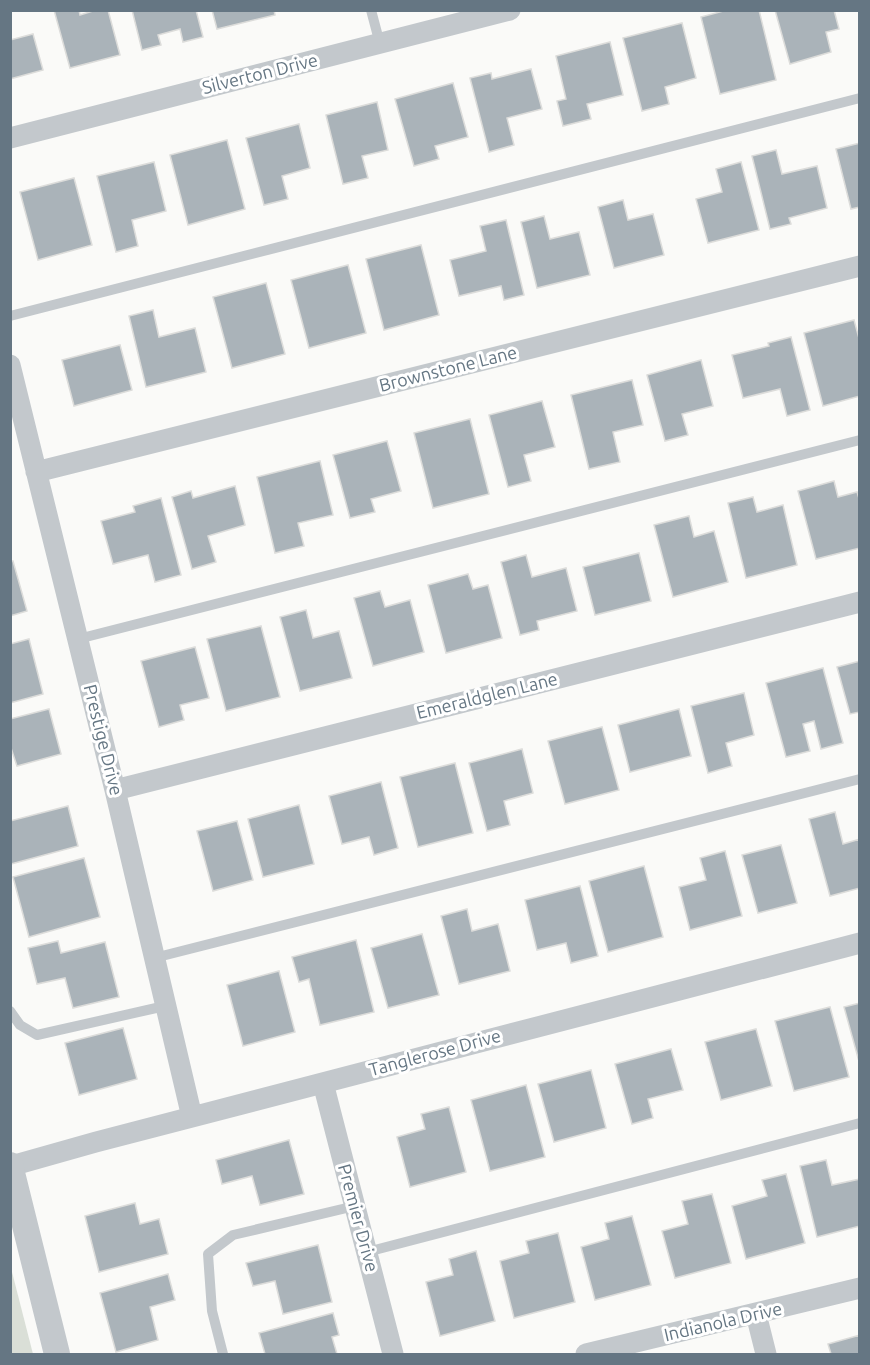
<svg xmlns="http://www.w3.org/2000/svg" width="870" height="1365" viewBox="0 0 870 1365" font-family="Ubuntu,sans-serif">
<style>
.green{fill:#dadfd7}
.building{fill:#aab3b9;stroke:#dcdcda;stroke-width:1.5}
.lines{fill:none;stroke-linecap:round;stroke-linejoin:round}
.service{stroke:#c3c8cc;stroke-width:10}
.minor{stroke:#c3c8cc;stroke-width:21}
.tertiary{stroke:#c3c8cc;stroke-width:26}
.labels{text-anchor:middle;stroke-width:6;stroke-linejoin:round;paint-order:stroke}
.street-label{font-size:18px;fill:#657683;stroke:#fff}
</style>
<rect width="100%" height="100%" fill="#fafaf8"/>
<path class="green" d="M10,1268h1l22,86h-22z"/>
<path class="building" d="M54,10h25l1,5 16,-5h12l12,45 -50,13z
M132,10h64l7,27 -20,5 -3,-13 -22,6 3,10 -19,5z
M212,10h62l1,5 -58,14z
M727,10h32l17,70 -56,14 -19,-77z
M775,10h59l5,19 -13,3 5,20 -41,12z
M682,23l14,55 -31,9 4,17 -27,7 -19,-73z
M33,34l10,36 -33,9v-39z
M610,42l13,53 -36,9 4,15 -28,7 -6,-25 9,-2 -10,-43z
M531,69l11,40 -35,9 7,27 -25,7 -19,-74 21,-5 1,6z
M453,83l15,54 -33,9 4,13 -25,7 -19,-67z
M377,102l11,48 -26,6 6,22 -25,6 -17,-69z
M299,124l11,44 -28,8 6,23 -24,6 -18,-67z
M227,140l18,69 -57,16 -18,-70z
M860,143v64l-9,2 -15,-60z
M776,150l6,24 35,-8 10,42 -38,10 2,6 -21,5 -18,-73z
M154,162l12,49 -34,9 6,26 -22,6 -19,-76z
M741,162l18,68 -51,13 -12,-44 26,-7 -6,-23z
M74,178l18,67 -54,15 -18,-68z
M623,200l5,20 25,-6 11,41 -50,13 -16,-61z
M544,216l6,23 29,-7 11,43 -53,13 -16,-66z
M506,220l18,75 -20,5 -3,-14 -42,10 -9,-36 36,-9 -6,-25z
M421,245l18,70 -55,15 -18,-71z
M348,265l18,68 -57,15 -18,-68z
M266,283l19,71 -53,14 -19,-71z
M153,310l6,27 36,-9 11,44 -60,15 -17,-71z
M854,320l6,22v54l-37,10 -19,-73z
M791,337l19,73 -23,6 -7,-27 -37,9 -11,-43 37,-9 -1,-3z
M120,345l12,45 -58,16 -12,-46z
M701,360l12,46 -31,8 6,21 -23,6 -18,-66z
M632,380l11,45 -30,7 7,30 -31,7 -18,-74z
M542,401l13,46 -31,8 7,26 -23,6 -19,-72z
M470,419l19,75 -56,14 -19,-75z
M387,441l14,50 -30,8 4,13 -25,6 -17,-63z
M320,461l13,54 -35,8 6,23 -29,7 -18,-76z
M834,481l4,16 19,-5 3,10v46l-44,11 -18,-68z
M235,486l10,39 -37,11 8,26 -24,7 -20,-72 19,-6 2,7z
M753,497l4,15 26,-7 14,60 -51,13 -18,-75z
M161,498l20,77 -26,7 -7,-27 -35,9 -12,-43 34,-9 -2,-6z
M689,516l5,21 20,-6 14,51 -55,15 -19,-72z
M639,553l12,48 -56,14 -12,-48z
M526,555l6,22 34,-9 11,43 -40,10 2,9 -19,5 -19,-73z
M10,561h3l14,50 -17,5z
M468,574l5,15 15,-4 14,53 -56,15 -18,-68z
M380,591l5,16 25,-7 14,52 -51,14 -19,-68z
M306,610l7,28 26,-7 13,47 -52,13 -20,-74z
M261,626l19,71 -54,14 -19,-72z
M29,639l14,55 -33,9v-59z
M195,647l14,51 -29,7 4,15 -25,7 -18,-66z
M860,661v51l-10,2 -13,-47z
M823,668l20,75 -22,6 -7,-28 -11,3 7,27 -24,6 -20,-74z
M744,693l10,42 -28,8 6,23 -24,7 -17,-67z
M49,709l12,45 -44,12 -7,-21v-26z
M679,709l12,47 -61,16 -12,-47z
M602,727l17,63 -54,14 -17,-63z
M522,749l11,44 -29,8 6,24 -23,6 -18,-68z
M455,763l18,70 -55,14 -18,-70z
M381,782l17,66 -24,7 -5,-18 -27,7 -13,-48z
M299,805l15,59 -51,13 -15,-58z
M68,806l10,40 -67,18 -1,-43z
M835,812l8,32 17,-5v49l-30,8 -21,-77z
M237,821l16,59 -40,11 -16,-60z
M781,845l16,58 -39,10 -16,-58z
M725,851l17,65 -52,14 -11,-43 27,-7 -6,-22z
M84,858l16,59 -71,20 -16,-60z
M644,866l19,71 -55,15 -19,-71z
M580,886l18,70 -27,7 -5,-20 -29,7 -12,-50z
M467,909l5,22 26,-7 12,47 -51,13 -18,-68z
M422,934l17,61 -51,13 -17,-60z
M356,940l18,72 -54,13 -11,-46 -10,3 -7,-25z
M58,941l3,12 44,-11 14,55 -46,11 -8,-30 -28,6 -9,-36z
M279,971l16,61 -52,14 -16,-61z
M860,1003v62l-16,-58z
M830,1007l19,70 -55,14 -19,-70z
M123,1028l14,51 -58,16 -14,-52z
M756,1029l16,57 -51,14 -16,-58z
M671,1049l12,41 -35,9 5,19 -21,6 -17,-60z
M591,1070l15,58 -52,14 -16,-58z
M526,1085l19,72 -55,14 -19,-71z
M449,1107l17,65 -56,15 -13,-50 28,-8 -4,-15z
M289,1140l15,54 -44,11 -8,-29 -30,8 -6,-24z
M826,1160l6,25 28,-6v47l-43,11 -17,-71z
M786,1174l19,69 -59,16 -14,-53 35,-10 -5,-16z
M712,1194l19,69 -56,15 -13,-47 26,-7 -6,-23z
M135,1203l5,21 19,-5 9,35 -69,18 -14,-56z
M632,1216l19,69 -56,15 -14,-53 28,-8 -4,-16z
M558,1233l17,69 -61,16 -14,-57 29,-8 -3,-12z
M318,1245l14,57 -49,12 -8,-33 -22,5 -7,-23z
M476,1251l19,70 -55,15 -14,-54 27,-7 -4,-16z
M168,1274l7,26 -25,7 8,33 -42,12 -16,-59z
M333,1313l6,22 -7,2 5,17h-72l-6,-21z
M860,1335v19h-29l-3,-10z"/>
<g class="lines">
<path class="service" d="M371,10l9,34
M10,316l850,-218
M78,639l782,-199
M154,958l706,-179
M10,1011l10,14 17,10 128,-29
M367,1252l493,-129
M223,1354l-11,-43 -4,-57 25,-19 122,-29"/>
<path class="minor" d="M10,138l500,-128
M10,365l105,425 77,327
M36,472l824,-206
M115,790l745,-188
M323,1083l70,271
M11,1166l85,-24 764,-199
M756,1314l10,40
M586,1354l274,-66"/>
<path class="tertiary" d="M10,1165l47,189"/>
</g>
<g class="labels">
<g class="street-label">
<text transform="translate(260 74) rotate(-14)" y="6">Silverton Drive</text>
<text transform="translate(448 369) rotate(-14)" y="6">Brownstone Lane</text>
<text transform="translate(487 696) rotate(-14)" y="6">Emeraldglen Lane</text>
<text transform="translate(103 740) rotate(76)" y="6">Prestige Drive</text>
<text transform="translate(435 1053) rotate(-15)" y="6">Tanglerose Drive</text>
<text transform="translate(358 1218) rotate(75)" y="6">Premier Drive</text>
<text transform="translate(723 1322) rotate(-13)" y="6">Indianola Drive</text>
</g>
</g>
<rect width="870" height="1365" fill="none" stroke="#657683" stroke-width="24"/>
</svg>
